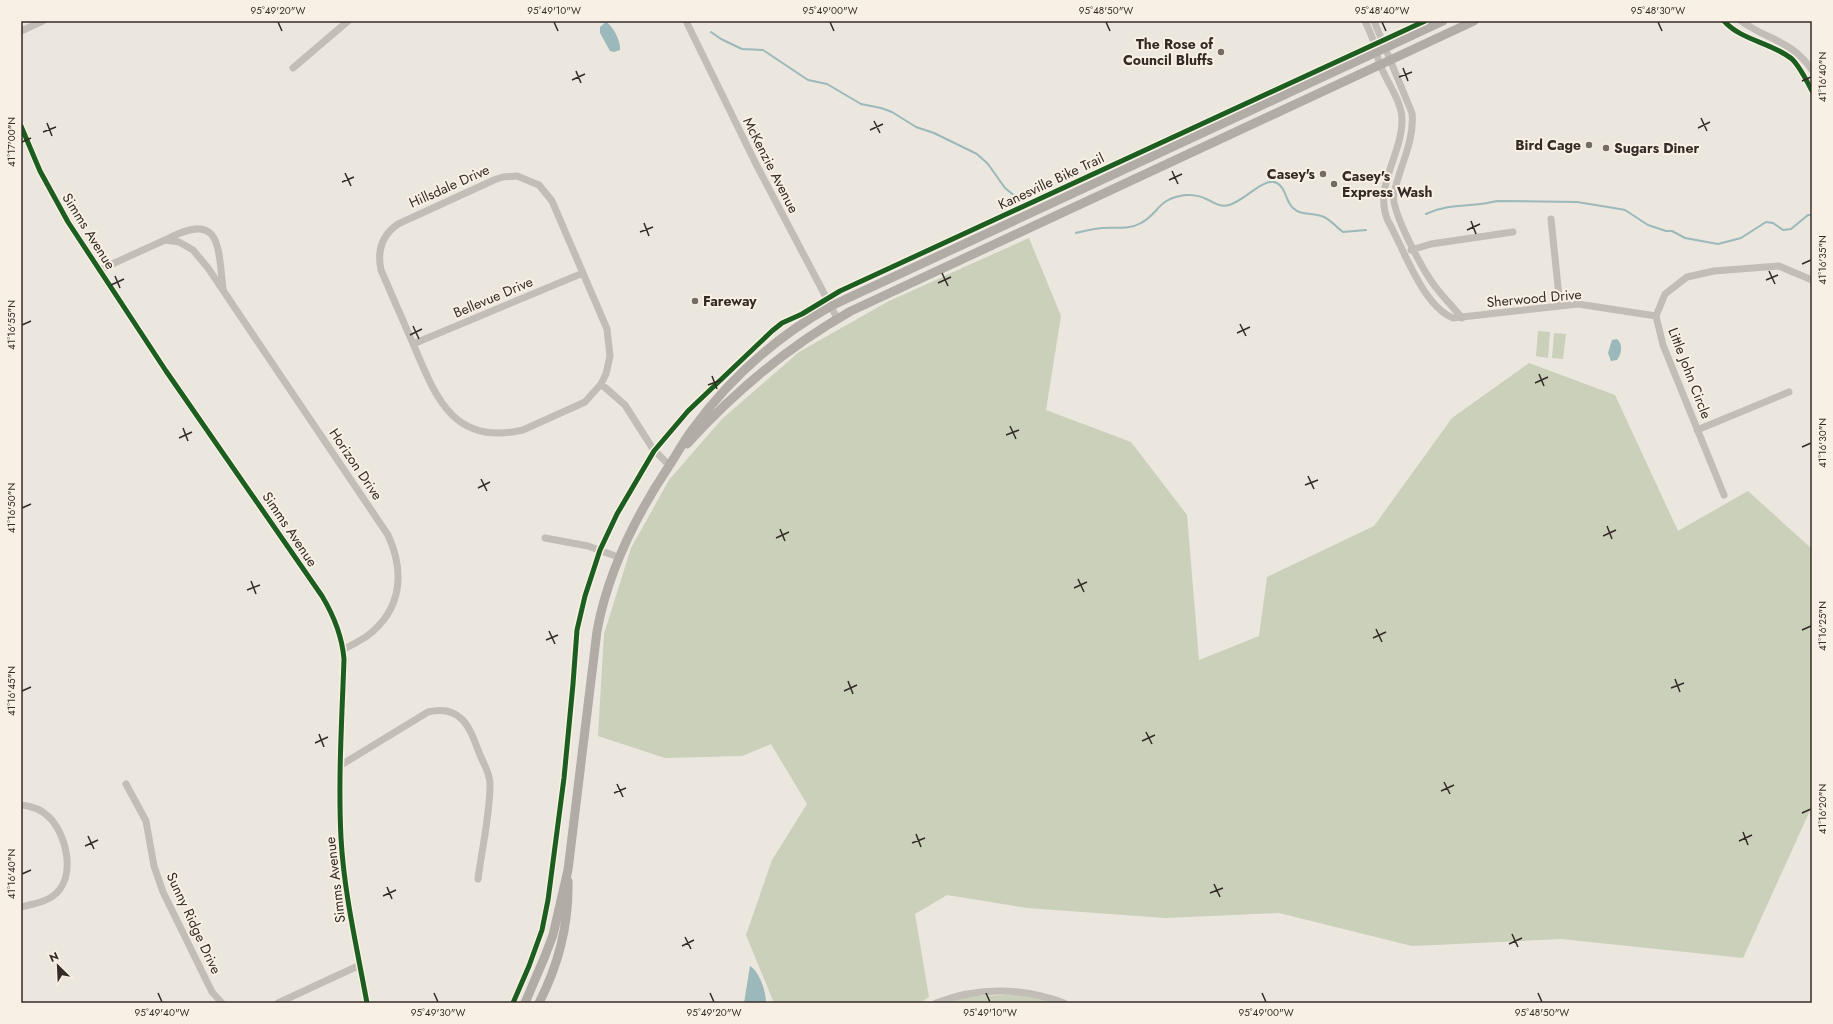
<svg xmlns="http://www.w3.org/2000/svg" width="1833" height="1024" viewBox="0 0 1833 1024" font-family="Jost,sans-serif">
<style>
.green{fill:#cad0b9}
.water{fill:#9bb8ba}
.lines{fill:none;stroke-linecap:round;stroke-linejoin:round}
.stream{stroke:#9bb8ba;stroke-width:2}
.minor{stroke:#c3bdb7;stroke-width:7}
.major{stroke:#b2aca6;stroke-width:9}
.cycleway-casing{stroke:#f8f0e4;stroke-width:8}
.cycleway{stroke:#1b5e20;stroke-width:5}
.ticks{fill:none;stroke:#332b26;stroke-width:1.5}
.poi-dot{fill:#736c66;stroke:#f8f0e4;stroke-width:1.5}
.labels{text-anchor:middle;stroke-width:4;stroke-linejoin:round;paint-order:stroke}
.poi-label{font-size:14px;font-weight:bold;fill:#332b26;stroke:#f8f0e4;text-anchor:end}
.street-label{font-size:14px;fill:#332b26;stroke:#f8f0e4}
.neatline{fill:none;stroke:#332b26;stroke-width:1.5}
.ticks-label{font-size:10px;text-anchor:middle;fill:#332b26}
</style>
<rect width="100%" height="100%" fill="#ebe6de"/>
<path class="green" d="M1029,238l32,78 -15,94 85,32 56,73 12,145 60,-24 8,-59 107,-51 78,-108 77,-55 86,32 63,136 70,-40 64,58v257l-69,152 -182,-19 -149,7 -133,-33 -113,5 -139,-10 -80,-13 -32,19 14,83 -9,6h-146l-28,-68 26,-75 35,-56 -36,-60 -29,12 -77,2 -67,-22 6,-102 27,-86 38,-68 53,-61 77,-67 90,-51z
M1538,331l12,1 -2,26 -12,-2z
M1554,333l12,1 -3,25 -11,-1z
M1032,994l28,9h-116l9,-6z"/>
<path class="water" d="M606,22c7,4 15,19 14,28l-6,2 -4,-1 -10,-18v-6z
M1617,339c6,5 5,15 0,21l-6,1 -3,-8 4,-13z
M750,966c10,6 16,26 16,37h-22z"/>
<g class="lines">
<path class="stream" d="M711,32l10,7 21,10 21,1 45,30 19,4 34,20 20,4 11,4 24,15 18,6 43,21 11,10 17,24 11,9
M1426,214c26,-12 45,-6 71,-13l80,1 37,6 11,2 23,15 18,6h6l13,7 33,6 23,-6 25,-16 7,1 10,7 8,-1 17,-14h4
M1076,233c8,-2 17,-4 26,-5 14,-1 27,2 39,-5 17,-9 17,-23 39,-27 6,-2 18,-1 24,2 8,3 15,10 25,7 15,-4 32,-25 45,-23 12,3 11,19 19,26 8,8 21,4 31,9 7,3 13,11 19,15l23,-2"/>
<path class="minor" d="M686,21l70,143 81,154
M1365,21c3,7 7,15 9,22 3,8 3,16 7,24 7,17 21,35 21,53 0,35 -29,67 -14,101 16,28 34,84 65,97l125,-14 78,12
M1374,21l38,92c3,28 -13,54 -18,81 -4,16 29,76 40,91 9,12 19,22 28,33
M1741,21c28,20 49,18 71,49
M21,31l22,-10
M293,68l55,-47
M21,126l19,45 28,51 98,149 156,225c12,20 20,39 22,63 -2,59 -6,119 -3,179 3,55 16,110 26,165
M517,176l22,9 13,16 55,128 3,27 -4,18 -5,10 -16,18 -62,28c-69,16 -87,-32 -109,-84 -11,-25 -22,-51 -33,-76 -4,-19 1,-35 17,-46l96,-44 9,-3z
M1551,219l9,87
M165,240c56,-30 53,5 58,49
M1411,250l20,-6 82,-12
M99,270l66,-30 14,2 14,8 15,18 180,267c17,37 14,75 -21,101 -7,5 -16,9 -24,14
M413,344l170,-71
M601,384l24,21 28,44 16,16
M1697,430l92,-38
M1724,495l-61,-150 -7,-29 9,-22 22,-17 27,-6 65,-5 33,14
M545,538l43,8 30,11
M341,765l87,-53c35,-8 42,17 52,43 4,9 10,19 10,29 0,31 -8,64 -12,95
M126,784l20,37 8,45 9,26 49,100 10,11
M21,805c11,1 20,4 28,12 18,18 28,61 4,79 -9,7 -21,8 -32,11
M278,1003l82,-38
M936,1003c41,-16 87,-16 128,0"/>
<path class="major" d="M687,444c48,-53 102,-98 164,-133l623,-290
M525,1003l20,-47 8,-21 15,-65 29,-239c11,-60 38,-114 72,-165 8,-12 14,-24 23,-36 37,-51 84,-93 139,-124l612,-285
M539,1003c20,-39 30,-78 29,-122"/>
<g class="cycleway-casing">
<path id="cycleway" d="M1724,21c18,20 47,21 68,38 8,8 15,22 20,32
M21,126l19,45 28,51 98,149 156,225c12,20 20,39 22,63 -2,59 -6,119 -3,179 3,55 16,110 26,165
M513,1003l16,-37 13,-36 6,-30 16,-122 9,-94 4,-54 8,-34 15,-46 17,-36 37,-63 34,-40 84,-80 10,-8 20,-9 38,-23 585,-270"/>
</g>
<use href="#cycleway" class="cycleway"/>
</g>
<path class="ticks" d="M278,22l4,9M554,22l4,9M830,22l4,9M1106,22l4,9M1382,22l4,9M1658,22l4,9M1403,68l5,13M576,71l5,12M1399,77l13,-5M572,80l13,-6M1802,81l9,-4M1701,118l6,13M874,121l6,12M47,123l5,13M1698,128l12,-6M870,130l13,-6M43,132l13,-5M22,142l9,-4M1172,171l6,13M345,173l6,13M1169,180l13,-6M342,182l12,-5M1471,221l5,13M644,223l5,13M1467,230l13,-6M640,232l13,-5M1802,264l9,-4M1769,271l6,13M942,273l6,13M115,276l5,12M1766,280l12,-5M938,283l13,-6M111,285l13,-6M1240,324l6,12M22,325l9,-4M413,326l6,13M1237,333l13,-6M410,335l12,-6M1539,374l5,12M712,376l5,13M1535,383l13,-6M708,385l13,-5M1010,426l6,13M183,428l5,13M1006,435l13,-5M179,438l13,-6M1802,447l9,-4M1308,476l6,13M481,479l6,12M1305,485l13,-5M478,488l12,-6M22,508l9,-4M1607,526l5,13M780,529l5,12M1603,536l13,-6M776,538l13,-6M1078,579l6,13M251,581l5,13M1074,588l13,-6M247,590l13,-5M1376,629l6,13M1802,630l9,-4M549,631l6,13M1373,638l13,-6M546,640l12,-5M1675,679l5,13M848,681l5,13M1671,688l13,-5M22,691l9,-4M844,691l13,-6M1146,732l6,12M319,734l5,13M1142,741l13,-6M315,743l13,-6M1444,782l6,12M617,784l6,13M1441,791l13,-6M614,793l12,-5M1802,813l9,-4M1743,832l5,13M916,834l5,13M88,836l6,13M1739,841l13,-6M912,843l13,-5M85,846l13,-6M22,874l9,-4M1214,884l6,13M387,887l5,12M1210,893l13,-5M383,896l13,-6M1512,934l6,13M685,937l6,12M1509,944l13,-6M682,946l12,-6M158,993l4,9M434,993l4,9M710,993l4,9M986,993l4,9M1262,993l4,9M1538,993l4,9"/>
<g class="poi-dot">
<circle cx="1221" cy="52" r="4"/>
<circle cx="1589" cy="145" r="4"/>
<circle cx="1606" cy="148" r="4"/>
<circle cx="1323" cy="174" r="4"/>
<circle cx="1334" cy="184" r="4"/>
<circle cx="695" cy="301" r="4"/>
</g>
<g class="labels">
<g class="poi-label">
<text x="1213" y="49">The Rose of<tspan x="1213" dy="16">Council Bluffs</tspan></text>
<text x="1581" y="150">Bird Cage</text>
<text x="1614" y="153" text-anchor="start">Sugars Diner</text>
<text x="1315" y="179">Casey's</text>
<text x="1342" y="181" text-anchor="start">Casey's<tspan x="1342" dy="16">Express Wash</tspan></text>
<text x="703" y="306" text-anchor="start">Fareway</text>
</g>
<g class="street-label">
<text transform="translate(771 165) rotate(63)" y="5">McKenzie Avenue</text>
<text transform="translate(1051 181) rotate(-25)" y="5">Kanesville Bike Trail</text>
<text transform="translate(449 186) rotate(-24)" y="5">Hillsdale Drive</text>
<text transform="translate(89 231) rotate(58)" y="5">Simms Avenue</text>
<text transform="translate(493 297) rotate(-23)" y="5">Bellevue Drive</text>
<text transform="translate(1534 298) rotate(-5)" y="5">Sherwood Drive</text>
<text transform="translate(1690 373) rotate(69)" y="5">Little John Circle</text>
<text transform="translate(356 464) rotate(56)" y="5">Horizon Drive</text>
<text transform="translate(290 529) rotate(56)" y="5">Simms Avenue</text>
<text transform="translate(335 880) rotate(-97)" y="5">Simms Avenue</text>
<text transform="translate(194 923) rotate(65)" y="5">Sunny Ridge Drive</text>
</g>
</g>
<rect width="1833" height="1024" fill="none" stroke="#f8f0e4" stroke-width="44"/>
<g transform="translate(58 966) rotate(336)" stroke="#f8f0e4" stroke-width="3" paint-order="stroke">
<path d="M0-3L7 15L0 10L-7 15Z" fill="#332b26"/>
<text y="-6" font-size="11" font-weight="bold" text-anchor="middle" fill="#332b26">N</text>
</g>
<rect x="22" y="22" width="1789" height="980" class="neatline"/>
<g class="ticks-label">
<text x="278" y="14">95°49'20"W</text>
<text x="554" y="14">95°49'10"W</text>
<text x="830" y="14">95°49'00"W</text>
<text x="1106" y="14">95°48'50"W</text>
<text x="1382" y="14">95°48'40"W</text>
<text x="1658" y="14">95°48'30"W</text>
<text transform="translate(1822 77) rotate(-90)" y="4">41°16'40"N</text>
<text transform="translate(11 142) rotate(-90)" y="4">41°17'00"N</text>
<text transform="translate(1822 260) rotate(-90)" y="4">41°16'35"N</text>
<text transform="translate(11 325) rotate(-90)" y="4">41°16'55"N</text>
<text transform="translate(1822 443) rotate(-90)" y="4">41°16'30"N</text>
<text transform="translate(11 508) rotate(-90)" y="4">41°16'50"N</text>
<text transform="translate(1822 626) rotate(-90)" y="4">41°16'25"N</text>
<text transform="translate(11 691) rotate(-90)" y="4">41°16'45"N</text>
<text transform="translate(1822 809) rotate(-90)" y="4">41°16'20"N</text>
<text transform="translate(11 874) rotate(-90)" y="4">41°16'40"N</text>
<text x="162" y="1016">95°49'40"W</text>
<text x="438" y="1016">95°49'30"W</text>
<text x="714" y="1016">95°49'20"W</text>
<text x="990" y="1016">95°49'10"W</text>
<text x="1266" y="1016">95°49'00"W</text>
<text x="1542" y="1016">95°48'50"W</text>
</g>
</svg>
